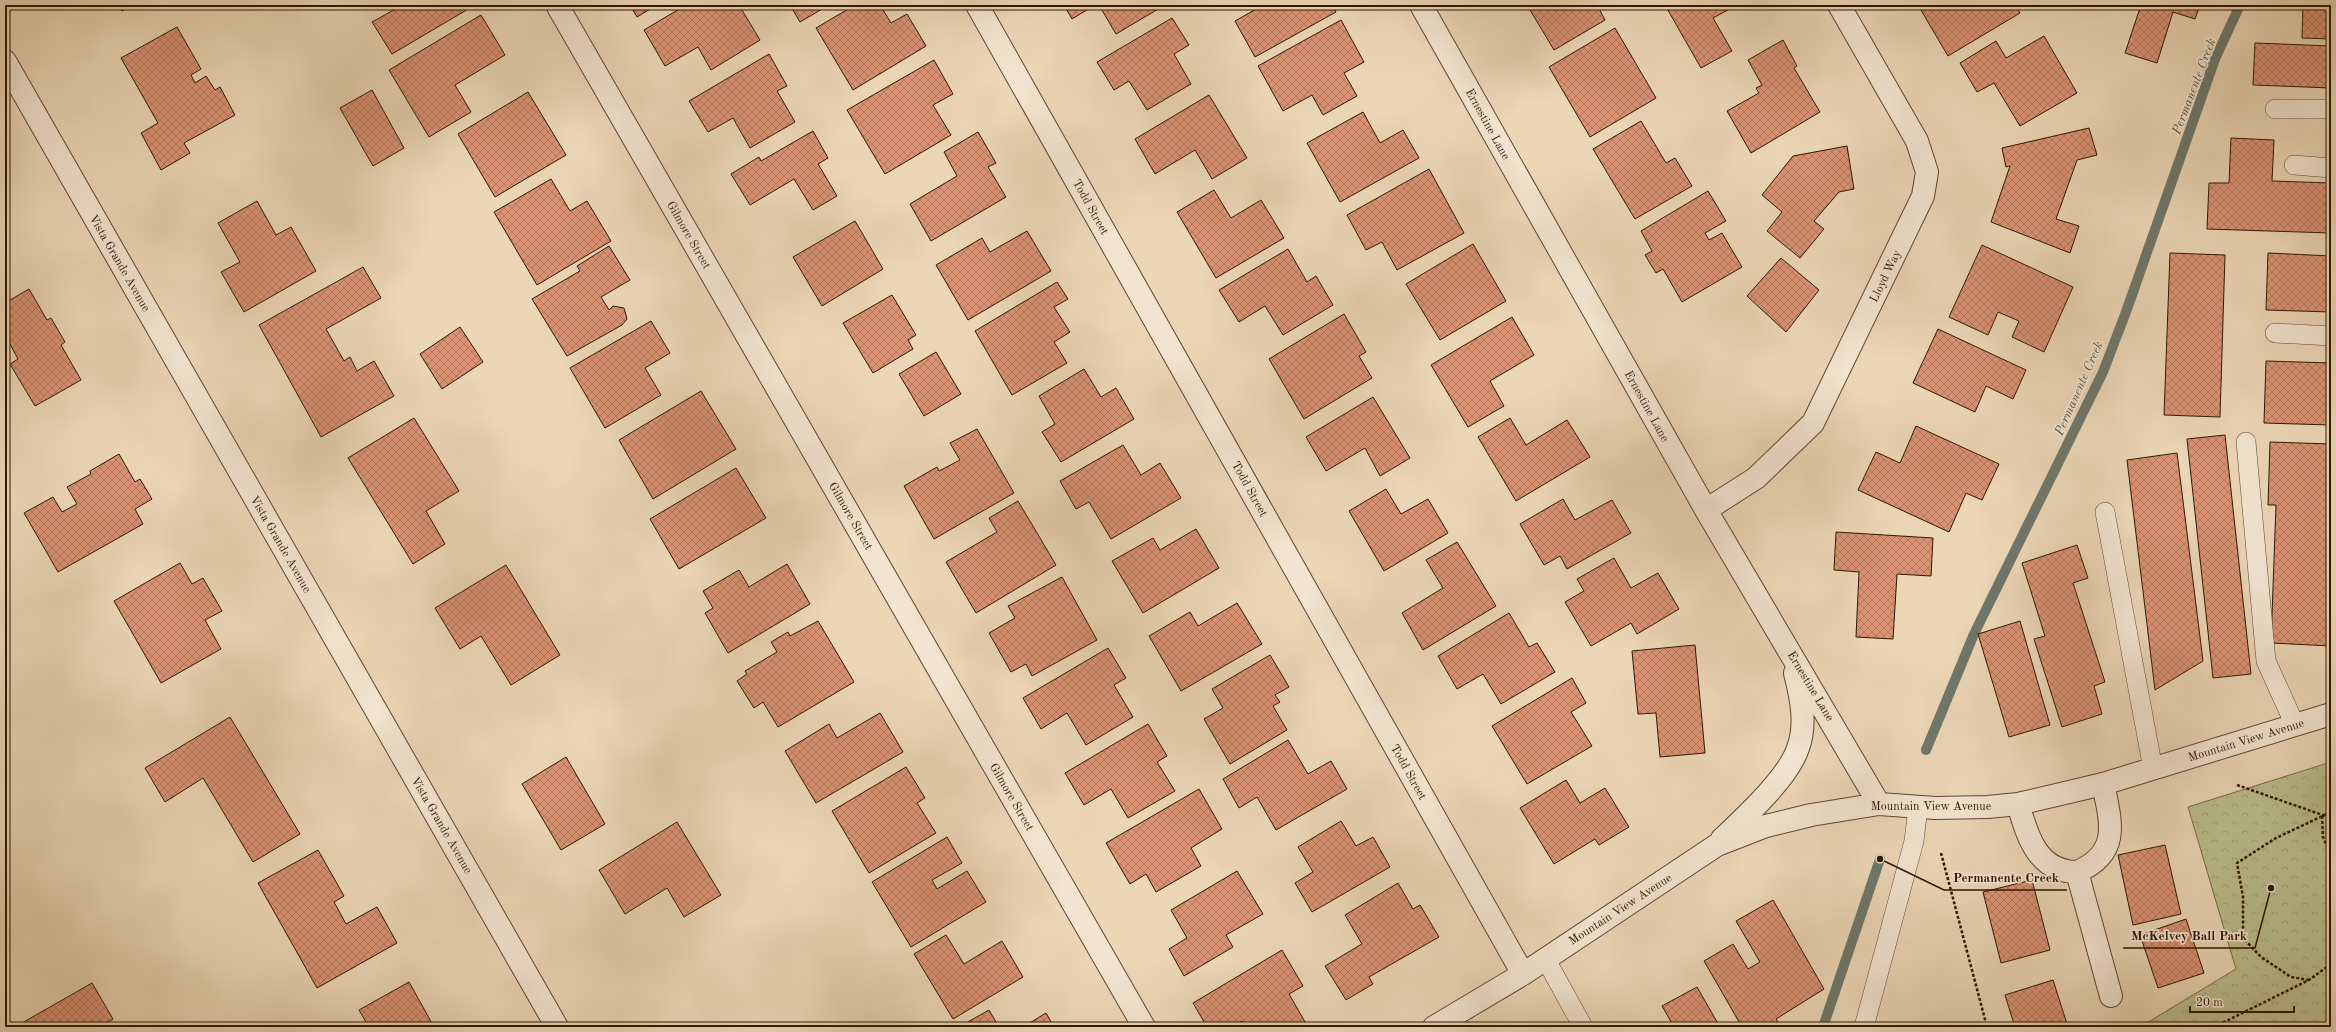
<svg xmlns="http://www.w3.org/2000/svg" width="2336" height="1032" viewBox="0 0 2336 1032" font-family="'Old Standard TT',serif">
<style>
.park{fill:url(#park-crowns);stroke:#766a46}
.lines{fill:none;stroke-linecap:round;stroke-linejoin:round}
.stream{stroke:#6e786b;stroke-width:10}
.building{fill:url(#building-cross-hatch);stroke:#301600}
.service-casing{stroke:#5f462e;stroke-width:20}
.minor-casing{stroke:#5f462e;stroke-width:24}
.path{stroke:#301600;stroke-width:2.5;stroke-dasharray:3 2;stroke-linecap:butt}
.service{stroke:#f2e4d0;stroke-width:19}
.minor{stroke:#f2e4d0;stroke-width:22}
.labels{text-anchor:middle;stroke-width:3.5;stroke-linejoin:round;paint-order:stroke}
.street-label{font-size:12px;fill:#301600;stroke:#f2e4d0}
.water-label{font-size:13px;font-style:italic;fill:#544f3e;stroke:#f2e4d0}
.leader{fill:none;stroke:#301600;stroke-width:1.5}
.callout-dot{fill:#301600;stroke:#f2e4d0;stroke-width:1.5}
.callout-label{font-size:13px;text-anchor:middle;font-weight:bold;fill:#301600;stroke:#f2e4d0;stroke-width:3.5;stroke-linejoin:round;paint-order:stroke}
</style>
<defs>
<pattern id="park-crowns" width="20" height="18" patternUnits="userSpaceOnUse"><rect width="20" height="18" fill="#bbbd8c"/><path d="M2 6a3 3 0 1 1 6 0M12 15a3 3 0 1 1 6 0" fill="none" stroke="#a1a277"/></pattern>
<pattern id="building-cross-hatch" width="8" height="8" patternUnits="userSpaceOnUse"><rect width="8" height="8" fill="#db9373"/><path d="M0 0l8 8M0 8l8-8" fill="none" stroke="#b2775c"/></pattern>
</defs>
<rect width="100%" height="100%" fill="#ebd6b6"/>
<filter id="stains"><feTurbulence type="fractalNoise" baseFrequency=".005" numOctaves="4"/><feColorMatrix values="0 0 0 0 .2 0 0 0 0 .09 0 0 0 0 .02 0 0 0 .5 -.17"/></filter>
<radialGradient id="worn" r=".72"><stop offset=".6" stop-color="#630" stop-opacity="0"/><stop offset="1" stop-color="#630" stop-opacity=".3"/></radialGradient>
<path class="park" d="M2331,762v265h-191l96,-58 -48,-162z"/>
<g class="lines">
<path class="stream" d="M1926,750l48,-116 129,-262 23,-60 89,-253 25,-54
M1823,1027l57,-168"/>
</g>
<path class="building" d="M118,5h14l-10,6z
M398,5h77l-83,49 -20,-32 27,-15z
M630,5h27l-20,12z
M686,5h53l21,35 -49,30 -13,-23 -33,19 -21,-36z
M790,5h39l-29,17z
M855,5h25l11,18 16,-9 19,32 -73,44 -37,-62z
M1064,5h31l-23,14z
M1099,5h66l-49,29z
M1257,5h75l4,7 -81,45 -20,-36 23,-13z
M1527,5h70l8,15 -51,30z
M1665,5h72l-24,13 19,33 -31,17z
M1918,5h97l5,8 -72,43z
M2141,5h59l-5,14 -22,-7 -16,51 -32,-10z
M2303,5h28v34l-29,-1z
M481,15l24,40 -50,30 16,27 -42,25 -40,-67z
M1172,18l17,27 -15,9 17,30 -44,26 -18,-29 -15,9 -17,-28z
M1341,20l23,42 -20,11 13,23 -34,19 -11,-20 -29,16 -25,-45z
M177,27l24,42 -10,6 4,8 11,-7 9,14 5,-3 15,28 -51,28 6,10 -29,17 -20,-37 17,-10 -37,-65z
M1615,28l41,70 -66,39 -41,-70z
M2044,36l33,57 -57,33 -26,-43 -17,9 -17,-29 36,-22 10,17z
M1783,40l14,26 -3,2 26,44 -69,41 -24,-42 32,-18 -3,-5 6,-3 -14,-25z
M2255,43l76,3v42l-78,-3z
M769,54l18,32 -10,5 18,31 -45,26 -17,-30 -25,14 -19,-31z
M934,60l19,34 -20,11 18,30 -66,39 -38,-64z
M372,90l32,58 -31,18 -33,-58z
M528,92l38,63 -71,42 -37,-63z
M1209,95l38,63 -35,21 -17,-29 -40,24 -20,-35z
M1363,112l17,31 23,-13 16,28 -79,44 -33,-59z
M1641,121l25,42 9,-5 17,28 -57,33 -42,-70z
M2089,128l8,27 -20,5 -21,59 23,7 -9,27 -79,-31 19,-56 -4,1 -4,-19z
M813,131l15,27 -10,6 19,32 -24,14 -19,-31 -44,26 -19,-31 28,-17 2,4z
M978,132l18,31 -8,4 18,30 -75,44 -21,-37 47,-28 -13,-24z
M2231,138l43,2 -2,41 59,2v50l-124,-4 2,-46h20z
M1847,146l7,43 -15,3 -25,29 10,8 -24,29 -33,-27 15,-19 -20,-17 31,-39z
M1429,169l35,64 -67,37 -15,-28 -16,8 -19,-35z
M551,179l19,32 17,-10 24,40 -74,44 -43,-73z
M1214,190l17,28 30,-18 23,38 -68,40 -39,-66z
M1708,191l18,30 -21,12 4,7 13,-7 20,34 -60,35 -19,-33 -7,4 -11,-18 7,-4 -11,-20z
M257,201l19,34 15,-8 25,44 -72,41 -23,-40 19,-10 -22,-39z
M855,221l28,48 -61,37 -29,-49z
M1027,231l24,40 -83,49 -32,-55 46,-27 8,14z
M1473,244l33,57 -66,39 -34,-56z
M1982,245l91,42 -29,65 -32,-15 7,-16 -21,-9 -10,23 -39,-18z
M609,246l21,34 -29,17 8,13 4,-4 11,2 3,11 -5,6 -55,31 -35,-57 48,-28 -3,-5z
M1288,249l19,33 9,-6 17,29 -50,30 -18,-29 -26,16 -20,-32z
M2170,253l55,2 -5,162 -56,-2z
M2268,253l63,3v56l-65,-2z
M1781,258l38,32 -33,42 -39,-36z
M363,267l18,31 -55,31 18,32 6,-4 7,14 17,-10 20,35 -73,41 -62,-112z
M1057,282l11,17 -14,8 16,25 -16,10 13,21 -55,32 -37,-64z
M29,289l18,31 4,-2 14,24 -4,3 20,35 -46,26 -25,-42 8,-5 -9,-17 -4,2v-41z
M892,295l24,40 -8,5 5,9 -40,24 -30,-50z
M1344,314l22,38 -7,4 13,22 -68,41 -35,-60z
M1512,317l22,38 -44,26 14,25 -36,21 -37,-62z
M651,321l19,32 -25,15 16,27 -56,33 -35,-60z
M460,327l23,35 -41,27 -22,-35z
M1938,329l88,41 -13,29 -27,-13 -11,26 -62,-29z
M936,352l25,42 -37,22 -25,-42z
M2266,361l65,2v62l-67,-2z
M1084,369l17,28 15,-9 18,31 -73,43 -19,-30 13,-8 -16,-28z
M701,391l35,58 -83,50 -34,-59z
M1373,397l37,61 -30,18 -15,-28 -39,23 -20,-34z
M414,418l45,73 -33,20 19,33 -32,20 -65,-106z
M1510,418l16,27 41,-25 23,37 -74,44 -38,-64z
M1916,426l83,38 -17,36 -16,-7 -17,39 -91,-42 18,-38 24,11z
M977,429l37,64 -80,46 -30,-53 33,-19 2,4 21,-11 -10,-17z
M2225,435l26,239 -38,4 -26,-239z
M2270,442l61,2v202l-60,-3 5,-138h-8z
M1123,445l18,30 19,-12 21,35 -70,41 -22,-37 -13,7 -16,-28z
M2177,453l26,208 -48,29 -28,-230z
M119,454l16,28 5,-3 12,20 -17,10 8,15 -85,48 -34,-59 29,-16 9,15 15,-8 -10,-17 24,-13 -1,-3z
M736,468l30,50 -87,51 -29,-50z
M1386,489l15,25 27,-15 20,34 -64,38 -35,-60z
M1563,499l12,21 37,-20 19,33 -64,36 -7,-13 -16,9 -24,-41z
M1018,501l38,64 -80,48 -30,-51 51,-30 -8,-14z
M1196,529l23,39 -76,45 -31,-52 41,-23 7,12z
M1836,532l97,6 -2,38 -34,-2 -4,65 -37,-2 3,-65 -25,-2z
M1457,542l39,64 -73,44 -21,-37 41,-25 -17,-28z
M2077,545l11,33 -15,5 32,99 -11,4 8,28 -40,13 -28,-88 11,-3 -23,-73z
M1614,558l17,30 27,-15 21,36 -42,25 -6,-11 -40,23 -26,-44 19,-11 -7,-12z
M180,563l12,21 11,-6 19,33 -17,9 16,29 -60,34 -47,-82z
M787,564l23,40 -82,49 -23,-40 8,-5 -10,-17 36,-21 10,17z
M506,565l54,90 -49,30 -30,-49 -21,13 -25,-41z
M1062,577l35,63 -65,36 -6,-12 -15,8 -22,-39 26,-15 -7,-12z
M1237,603l25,41 -81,47 -32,-55 41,-24 8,14z
M1509,613l20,34 8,-4 18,29 -54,32 -18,-30 -26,15 -19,-33z
M818,621l36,61 -76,45 -15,-25 -9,6 -17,-27 10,-7 -2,-3 32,-19 -6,-10 17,-10 2,4z
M2020,621l30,104 -41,12 -31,-103z
M1695,645l10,108 -45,4 -4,-44 -18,1 -6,-63z
M1108,648l18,30 -12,7 19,32 -47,28 -19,-32 -26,16 -18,-31z
M1270,655l19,32 -14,8 5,7 -7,4 14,24 -57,34 -26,-45 19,-11 -11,-19z
M1572,678l14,25 -15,9 21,34 -65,38 -35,-58z
M880,713l23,39 -87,51 -31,-52 44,-27 8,14z
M230,717l70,117 -47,28 -50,-84 -38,24 -20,-34z
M1148,724l19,32 -10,6 18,29 -47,27 -17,-29 -27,16 -19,-32z
M1288,740l20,34 23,-13 16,28 -71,41 -19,-33 -18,11 -16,-29z
M566,757l39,67 -44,26 -39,-66z
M906,767l19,31 -8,5 19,30 -67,40 -37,-62z
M1566,780l14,23 25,-15 24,39 -30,18 -4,-6 -41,25 -34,-56z
M1199,789l23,40 -31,19 10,18 -45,26 -10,-18 -16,10 -24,-41z
M1341,821l15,25 17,-9 17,30 -78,45 -17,-29 18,-11 -15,-25z
M677,822l44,73 -37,22 -17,-29 -42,26 -26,-44z
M947,837l15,26 -30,17 5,9 30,-18 19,31 -75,45 -39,-65z
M2165,845l16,69 -48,11 -15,-70z
M318,850l26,46 -10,6 12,22 31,-17 20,36 -80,45 -59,-105z
M1237,871l26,43 -37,21 7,12 -49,29 -15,-27 18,-11 -16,-28z
M2032,880l18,70 -49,13 -18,-71z
M1398,883l15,26 7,-4 19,32 -70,40 4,7 -27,16 -21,-34 37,-22 -17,-29z
M1773,900l51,89 -48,30 3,5 -6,3h-31l-38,-66 29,-17 15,25 12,-7 -24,-41z
M2186,919l18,54 -46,15 -18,-53z
M946,935l18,29 38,-23 21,36 -70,42 -39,-65z
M1282,950l21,36 -14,8 16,28 -7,5h-52l-4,-6 -10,6h-25l-14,-24z
M2053,980l15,47h-53l-10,-32z
M409,982l25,45h-65l-10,-17z
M92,983l21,36 -14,8h-84z
M1697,987l23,40h-46l-12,-21z
M989,1010l10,17h-40z
M1046,1013l8,14h-31z"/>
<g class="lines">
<g class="service-casing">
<path id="service" d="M2275,109h56
M2294,165l37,3
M2275,333l56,3
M2246,442l20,219 29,64
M2105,512l48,257
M1545,958l38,69
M1864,1027l50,-186 4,-34"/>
</g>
<g class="minor-casing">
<path id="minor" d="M557,5l587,1022
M977,5l546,969
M1421,5l285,505 173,294
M5,61l552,966
M1706,510l50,-32 57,-55 110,-227 4,-24 -10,-31 -78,-136
M2103,784c8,38 18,69 -26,88l34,124
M2018,804c9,31 19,68 59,68
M1722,839c22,-21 67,-62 76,-91 9,-24 3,-51 -3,-75
M1434,1027l89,-53 194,-129 49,-19 45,-11 68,-11 56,4 53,-1 30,-3 85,-20 228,-70"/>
</g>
<path class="path" d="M2237,785l94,33
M2322,816l1,21 8,18
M1941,853l46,174
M2309,980l-18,-3 -30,-20 -18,-19v-41l-6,-34 39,-25 55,-26
M2214,1027l95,-47 22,-16"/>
<use href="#service" class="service"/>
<use href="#minor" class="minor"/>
</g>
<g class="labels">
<g class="street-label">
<text transform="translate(1488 124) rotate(61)" y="4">Ernestine Lane</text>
<text transform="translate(1091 207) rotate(61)" y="4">Todd Street</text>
<text transform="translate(689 235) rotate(60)" y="4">Gilmore Street</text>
<text transform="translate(120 263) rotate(60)" y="4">Vista Grande Avenue</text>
<text transform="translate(1885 276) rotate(-64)" y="4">Lloyd Way</text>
<text transform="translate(1647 406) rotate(61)" y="4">Ernestine Lane</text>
<text transform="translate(1250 489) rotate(61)" y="4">Todd Street</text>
<text transform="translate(851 516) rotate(60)" y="4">Gilmore Street</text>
<text transform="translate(281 544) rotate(60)" y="4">Vista Grande Avenue</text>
<text transform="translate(1811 686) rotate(59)" y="4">Ernestine Lane</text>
<text transform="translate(2246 740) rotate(-17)" y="4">Mountain View Avenue</text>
<text transform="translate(1409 772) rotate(61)" y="4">Todd Street</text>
<text transform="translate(1012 797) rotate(60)" y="4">Gilmore Street</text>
<text x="1931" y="810">Mountain View Avenue</text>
<text transform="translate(442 825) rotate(60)" y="4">Vista Grande Avenue</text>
<text transform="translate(1620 909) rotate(-33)" y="4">Mountain View Avenue</text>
</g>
<g class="water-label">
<text transform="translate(2193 86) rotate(-69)" y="5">Permanente Creek</text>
<text transform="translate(2078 388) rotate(-66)" y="5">Permanente Creek</text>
</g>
</g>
<path class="leader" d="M1880 859L1944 890H2067M2271 888L2255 948H2123"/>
<g class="callout-dot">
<circle cx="1880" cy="859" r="4"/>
<circle cx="2271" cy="888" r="4"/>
</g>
<g class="callout-label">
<text x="2006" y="882">Permanente Creek</text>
<text x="2189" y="940">McKelvey Ball Park</text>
</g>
<rect width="2336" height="1032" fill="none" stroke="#ebd6b6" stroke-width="20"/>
<rect x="6" y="6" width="2324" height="1020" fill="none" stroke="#301600" stroke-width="2"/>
<rect x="10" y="10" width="2316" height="1012" fill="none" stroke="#301600"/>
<path d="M2190 1006v6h104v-6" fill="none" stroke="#301600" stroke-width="2"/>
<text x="2196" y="1006" font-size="12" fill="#301600" stroke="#f2e4d0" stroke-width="3" paint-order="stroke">20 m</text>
<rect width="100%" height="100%" filter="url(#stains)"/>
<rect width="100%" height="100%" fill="url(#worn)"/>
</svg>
